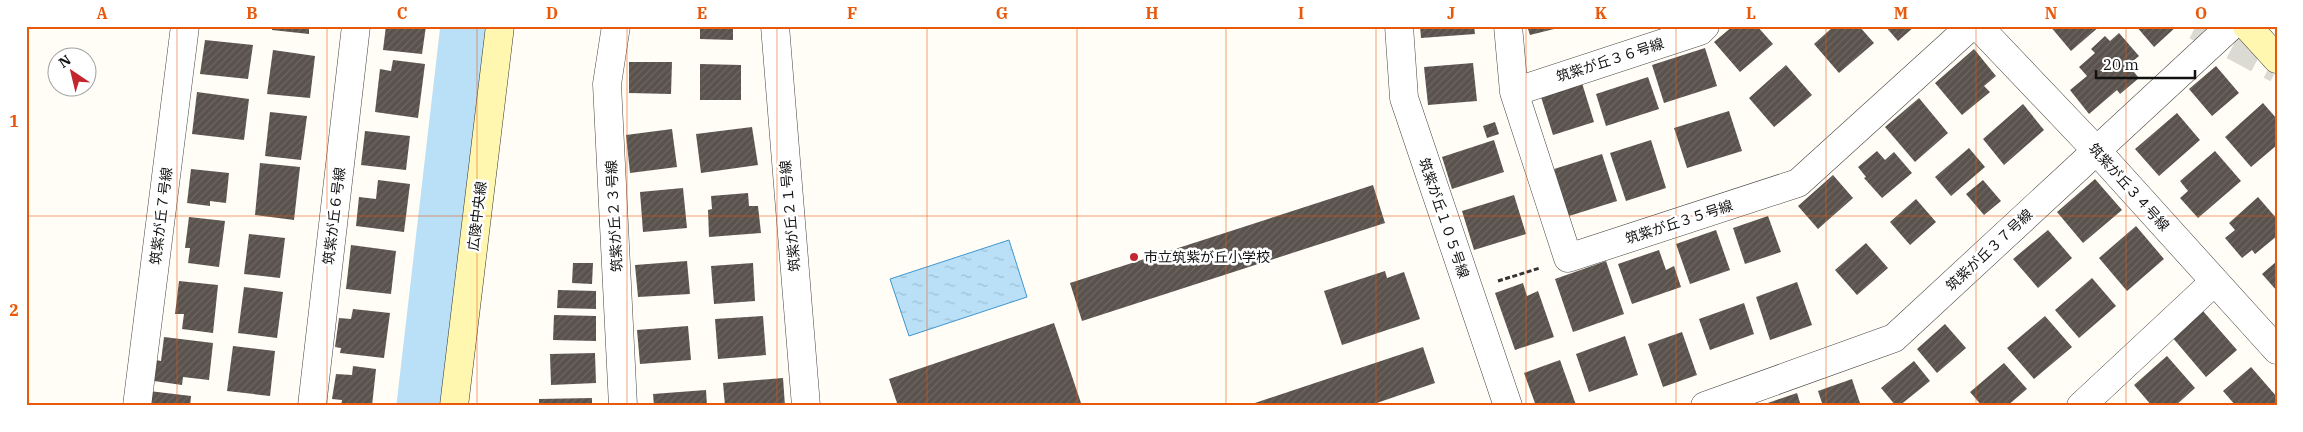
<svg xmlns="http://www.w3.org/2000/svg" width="2303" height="432" viewBox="0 0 2303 432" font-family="'IBM Plex Serif','Noto Sans JP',serif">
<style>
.water{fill:url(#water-ripples);stroke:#3f96cf}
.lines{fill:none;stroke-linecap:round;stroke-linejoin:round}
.river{stroke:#b9e0f7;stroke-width:59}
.building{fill:url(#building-hatch)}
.secondary-tunnel{stroke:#dbdad3;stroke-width:28;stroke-dasharray:28 14;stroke-linecap:butt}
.street-casing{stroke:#444;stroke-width:29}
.secondary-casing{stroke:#333;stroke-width:29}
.path{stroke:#333;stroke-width:3;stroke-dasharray:5 2.5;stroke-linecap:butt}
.street{stroke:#fff;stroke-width:28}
.secondary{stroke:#fff6b0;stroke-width:28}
.grid{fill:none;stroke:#e8590c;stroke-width:1;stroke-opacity:0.55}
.poi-dot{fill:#c4262e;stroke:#fff;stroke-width:2}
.labels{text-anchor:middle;stroke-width:5;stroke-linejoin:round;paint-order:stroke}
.street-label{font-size:14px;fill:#111;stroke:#fff}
.poi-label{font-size:14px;fill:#111;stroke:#fff;text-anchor:start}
.neatline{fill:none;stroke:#e8590c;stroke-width:2}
.grid-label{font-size:16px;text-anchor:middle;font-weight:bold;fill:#e8590c}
</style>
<defs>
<pattern id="water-ripples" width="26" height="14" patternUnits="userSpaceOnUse" patternTransform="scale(1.25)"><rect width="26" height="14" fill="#b9e0f7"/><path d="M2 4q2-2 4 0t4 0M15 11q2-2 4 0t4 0" fill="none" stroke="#9ebfd3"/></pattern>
<pattern id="building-hatch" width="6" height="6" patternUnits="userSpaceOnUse" patternTransform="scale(1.25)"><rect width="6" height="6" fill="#5a524d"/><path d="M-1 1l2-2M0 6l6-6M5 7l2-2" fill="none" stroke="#6d6662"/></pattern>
</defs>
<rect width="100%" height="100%" fill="#fffdf5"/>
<path class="water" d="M1009,240l18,57 -118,39 -19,-57z"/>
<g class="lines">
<path class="river" d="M426,406l44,-380"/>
</g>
<path class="building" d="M272,26h37v8l-37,-4z
M386,26h40l-4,28 -39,-4z
M700,26h33v14l-33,-1z
M1420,26h54l1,8 -54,4z
M1527,26h35v1l-32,8z
M1733,26h24l16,18 -33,28 -26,-30z
M1834,26h25l15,17 -35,30 -25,-29z
M1885,26h30l-17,15z
M2050,26h50l-29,25z
M2136,26h41l-23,21z
M2119,33l20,23 -11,9 11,13 -19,16 -3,-4 -28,24 -19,-24 17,-14 -8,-9 16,-14 -4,-4 14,-13 5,5z
M205,40l48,5 -5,34 -48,-5z
M1705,48l12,38 -53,17 -12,-38z
M1974,49l22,27 -12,10 6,6 -28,23 -27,-32z
M273,50l42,6 -5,42 -43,-4z
M393,60l32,4 -7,54 -43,-6 5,-43 11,2z
M629,62h43l-1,32 -42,-1z
M1473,63l4,38 -49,4 -4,-38z
M700,64l41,1v35h-41z
M1786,65l26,30 -38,32 -25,-29z
M2216,66l23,27 -27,23 -23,-27z
M1648,77l11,32 -53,17 -10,-32z
M1582,83l12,39 -41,13 -12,-38z
M197,92l52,7 -5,41 -52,-6z
M1919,98l29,35 -33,29 -30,-35z
M2263,103l14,16v26l-26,22 -26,-30z
M2023,104l21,26 -40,35 -21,-26z
M1729,111l13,40 -55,17 -13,-40z
M270,112l37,4 -6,44 -36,-4z
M2177,113l23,27 -41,36 -24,-27z
M1495,122l4,12 -12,4 -4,-12z
M752,127l6,38 -57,8 -5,-39z
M672,129l5,38 -47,6 -4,-38z
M365,131l45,5 -4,34 -45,-5z
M1494,140l10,32 -52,17 -10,-32z
M1651,140l15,48 -40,13 -16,-48z
M1969,148l16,19 -34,29 -16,-19z
M1877,151l8,9 9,-8 18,21 -30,25 -18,-20 2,-1 -8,-10z
M2215,151l26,30 -43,37 -18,-20 8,-7 -8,-10z
M1602,154l15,47 -48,15 -15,-47z
M260,163l40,4 -6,53 -39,-5z
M191,169l38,4 -3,30 -16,-2v5l-23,-3z
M1833,175l20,23 -35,31 -20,-23z
M2095,179l27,31 -39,33 -26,-31z
M378,180l32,4 -6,48 -48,-6 3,-29 17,2z
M1983,180l18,21 -17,14 -18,-21z
M1373,185l12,38 -303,98 -12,-38z
M683,188l4,40 -44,4 -3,-40z
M748,193l1,13h9l3,27 -52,4 -1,-27 4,-1 -1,-13z
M1514,195l12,39 -52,16 -12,-39z
M2258,197l19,22v17l-22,18 -3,-4 -10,8 -17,-20 10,-8 -6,-7z
M1916,199l20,23 -26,23 -20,-23z
M1768,216l13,36 -36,12 -12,-36z
M189,217l36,4 -6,46 -31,-4 2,-15h-5z
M2136,226l28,33 -37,32 -28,-33z
M1716,230l14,40 -40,14 -14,-40z
M2048,230l24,28 -34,30 -25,-29z
M249,234l36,4 -5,40 -36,-4z
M1866,243l22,25 -31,27 -22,-25z
M351,245l45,6 -5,43 -45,-5z
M1659,250l7,20 8,-4 7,21 -49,17 -14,-40z
M687,261l3,33 -52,3 -3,-32z
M1606,261l18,53 -51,18 -18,-53z
M2277,261v30l-15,-17z
M573,263h20l-1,21 -20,-1z
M753,263l2,38 -41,3 -3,-38z
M1385,271l2,7 17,-6 16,47 -78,26 -18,-54z
M2092,278l24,28 -37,32 -24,-28z
M179,281l39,4 -5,48 -31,-4 2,-15h-9z
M1797,282l15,43 -42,15 -14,-43z
M1523,283l4,13 11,-5 16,46 -39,13 -20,-57z
M244,287l39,5 -6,46 -39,-5z
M558,290l38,1v18l-39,-1z
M1744,303l10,31 -44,16 -11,-31z
M353,309l37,4 -6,45 -44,-5 1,-5 -6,-1 4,-29 12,1z
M2203,311l34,39 -31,27 -34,-40z
M554,315l42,1v25l-43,-1z
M763,316l3,39 -48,4 -3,-40z
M2045,316l27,31 -38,32 -27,-31z
M1054,323l28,83h-184l-9,-27z
M1945,324l21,24 -29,25 -20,-24z
M688,326l3,34 -51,4 -3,-34z
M1682,332l15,43 -34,12 -15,-43z
M1625,336l13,39 -49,17 -13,-38z
M164,337l49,6 -4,37 -26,-3 -1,8 -28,-4 2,-21 5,1z
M233,346l42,5 -5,45 -43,-5z
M1423,347l12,36 -67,23h-122z
M595,353l1,30 -45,2 -1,-31z
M2167,356l28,32 -20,18h-23l-18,-21z
M1560,360l16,45 -40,1 -12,-33z
M1914,361l16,20 -31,25h-3l-15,-18z
M2004,363l23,26 -20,17h-25l-12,-14z
M353,366l23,3 -4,37h-31l1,-6 -10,-1 4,-25 16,1z
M2251,367l26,30v6l-4,3h-37l-13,-15z
M783,378l2,28h-60l-2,-23z
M1852,379l9,27h-38l-5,-15z
M706,390l1,16h-53l-1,-12z
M149,391l42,5 -1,10h-42z
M1797,393l4,13h-39v-1z
M592,398v8h-53v-7z"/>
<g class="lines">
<path class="secondary-tunnel" d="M2196,26l81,43"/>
<g class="street-casing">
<path id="street" d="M616,26l-9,58 16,322
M775,26l31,380
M1399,26l5,72 104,308
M1508,26l6,66 54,166 230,-75 173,-157
M1978,26l118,124 181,200
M1514,92l186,-61 5,-5
M137,406l48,-380
M312,406l44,-380
M1705,406l189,-68 337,-312
M2081,406l133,-124"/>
</g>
<g class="secondary-casing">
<path id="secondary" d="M2247,26l30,33
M454,406l46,-380"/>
</g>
<path class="path" d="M1498,281l42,-13"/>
<use href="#street" class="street"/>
<use href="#secondary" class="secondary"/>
</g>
<path class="grid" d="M177,26v380M327,26v380M477,26v380M627,26v380M777,26v380M927,26v380M1077,26v380M1226,26v380M1376,26v380M1526,26v380M1676,26v380M1826,26v380M1976,26v380M2126,26v380M26,216h2251"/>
<circle class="poi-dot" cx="1134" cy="257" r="5"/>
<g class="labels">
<g class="street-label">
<text transform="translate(1610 60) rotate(-18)" y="5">筑紫が丘３６号線</text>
<text transform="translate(2129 187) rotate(48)" y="5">筑紫が丘３４号線</text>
<text transform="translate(161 216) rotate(-83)" y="5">筑紫が丘７号線</text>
<text transform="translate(334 216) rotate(-83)" y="5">筑紫が丘６号線</text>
<text transform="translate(477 216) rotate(-83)" y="5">広陵中央線</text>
<text transform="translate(614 216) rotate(-93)" y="5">筑紫が丘２３号線</text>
<text transform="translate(790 216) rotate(-95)" y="5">筑紫が丘２１号線</text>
<text transform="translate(1444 218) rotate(71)" y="5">筑紫が丘１０５号線</text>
<text transform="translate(1679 222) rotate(-18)" y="5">筑紫が丘３５号線</text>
<text transform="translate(1989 250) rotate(-43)" y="5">筑紫が丘３７号線</text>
</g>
<g class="poi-label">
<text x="1144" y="262">市立筑紫が丘小学校</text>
</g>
</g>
<rect width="2303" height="432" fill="none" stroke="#ffffff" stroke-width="55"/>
<g transform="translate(72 72) rotate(325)"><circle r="24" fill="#ffffff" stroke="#a0a0a0"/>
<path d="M0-4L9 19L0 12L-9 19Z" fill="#c4262e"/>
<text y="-8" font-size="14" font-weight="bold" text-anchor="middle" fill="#111111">N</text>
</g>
<path d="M2096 70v8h99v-8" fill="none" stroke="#111111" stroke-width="2.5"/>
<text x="2103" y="70" font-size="15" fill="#111111" stroke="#ffffff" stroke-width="4" paint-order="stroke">20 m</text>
<rect x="28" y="28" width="2248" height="376" class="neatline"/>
<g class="grid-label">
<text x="102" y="19">A</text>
<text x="252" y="19">B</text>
<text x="402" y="19">C</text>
<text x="552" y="19">D</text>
<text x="702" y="19">E</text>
<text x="852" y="19">F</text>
<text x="1002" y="19">G</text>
<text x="1152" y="19">H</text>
<text x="1301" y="19">I</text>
<text x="1451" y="19">J</text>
<text x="1601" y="19">K</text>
<text x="1751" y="19">L</text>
<text x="1901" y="19">M</text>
<text x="2051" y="19">N</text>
<text x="2201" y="19">O</text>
<text x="14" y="127">1</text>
<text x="14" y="316">2</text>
</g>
</svg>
